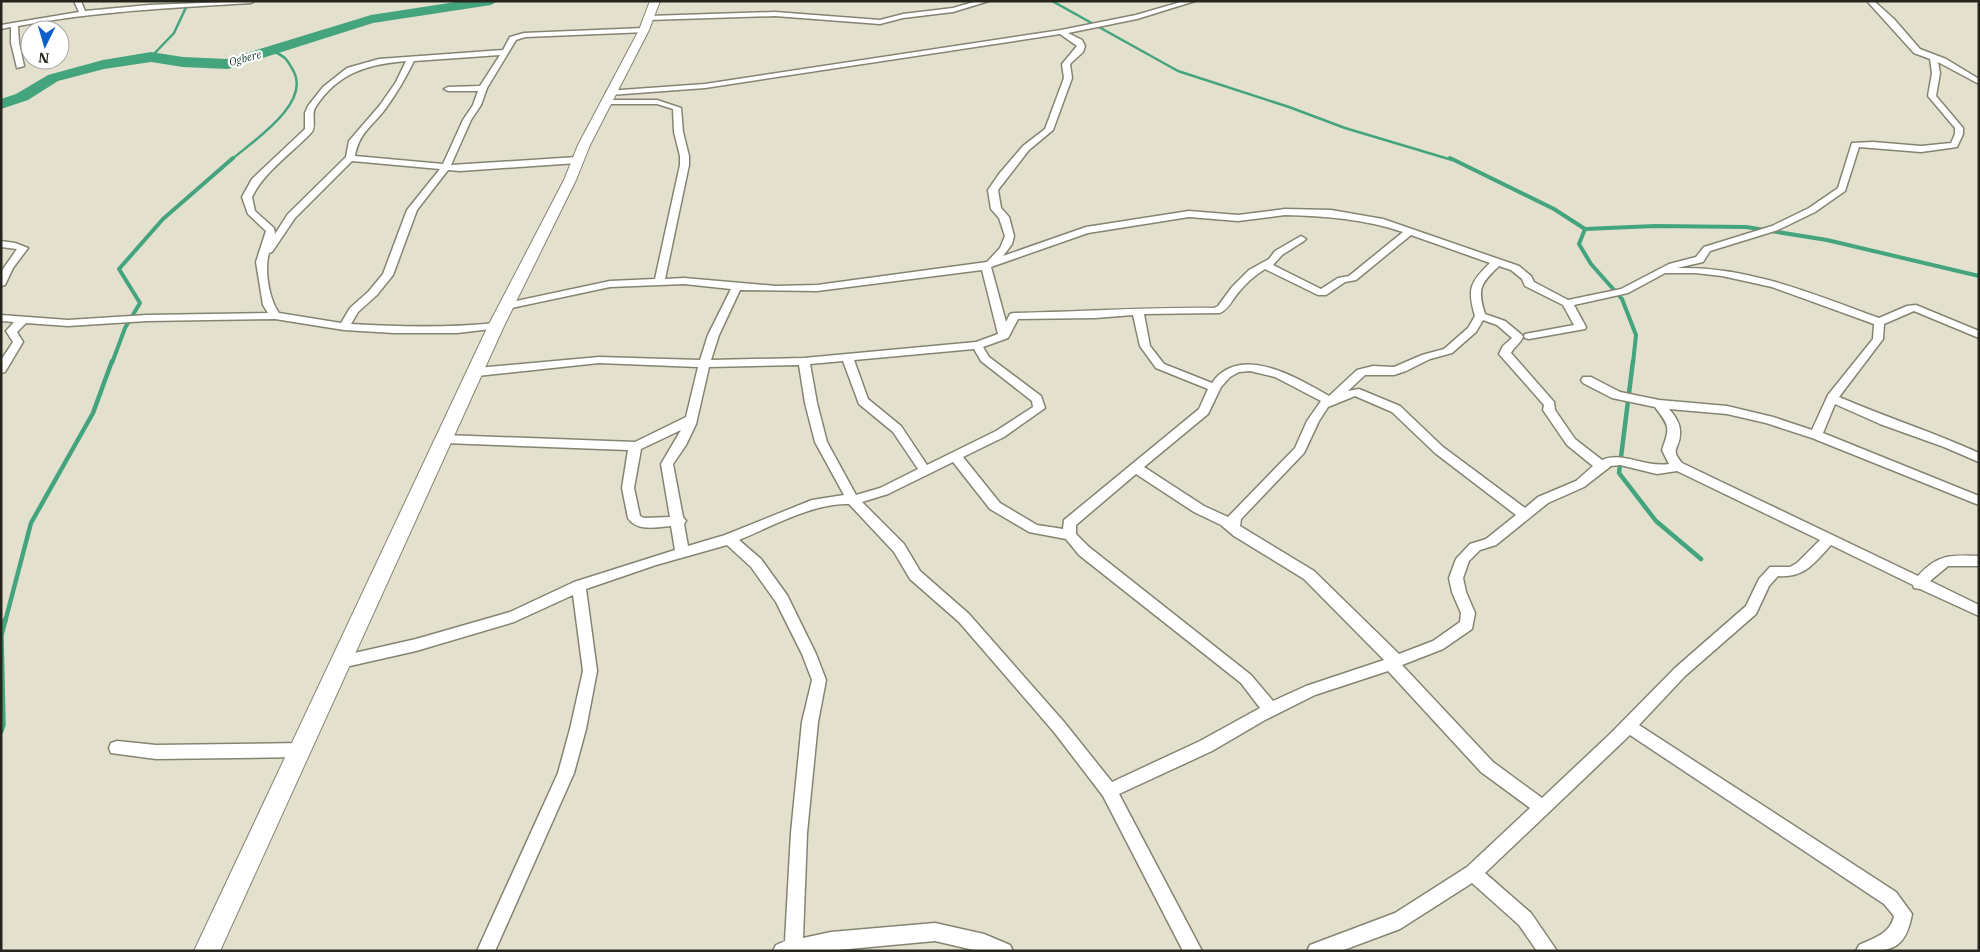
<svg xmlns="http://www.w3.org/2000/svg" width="1980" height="952" viewBox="0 0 1980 952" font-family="'IBM Plex Serif',serif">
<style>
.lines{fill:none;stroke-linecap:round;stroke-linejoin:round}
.stream-far3{stroke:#44a47e;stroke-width:2.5}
.stream-far2{stroke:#44a47e;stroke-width:4}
.stream-far1{stroke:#44a47e;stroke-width:4.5}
.stream{stroke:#44a47e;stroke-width:5.5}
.river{fill:#44a47e;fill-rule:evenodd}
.minor-casing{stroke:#858472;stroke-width:3}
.secondary-casing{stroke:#858472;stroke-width:2}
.minor{fill:#fff;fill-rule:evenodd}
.secondary{fill:#fff;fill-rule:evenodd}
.labels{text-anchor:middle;stroke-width:4.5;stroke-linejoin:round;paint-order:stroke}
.far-water-label{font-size:11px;font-style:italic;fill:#1c4534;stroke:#fff}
</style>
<rect width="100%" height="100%" fill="#e3e1ce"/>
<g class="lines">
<path class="stream-far3" d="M1052,1l126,70 111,36 56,21 107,32
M151,57l23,-24 15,-32
M231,160c22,-19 79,-56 63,-88 -7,-13 -8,-15 -21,-21"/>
<path class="stream-far2" d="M1450,158l104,51 31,20 70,-3 91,1 81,13 152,36
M1585,229l-6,15 12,20 31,35 14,36 -3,28
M112,363l13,-35 15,-25 -21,-34 44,-50 70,-61"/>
<path class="stream-far1" d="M1633,361l-14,112 37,48 45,38
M5,622l26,-99 62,-110 19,-52"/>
<path class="stream" d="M1,731l2,-6 -2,-90 4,-15"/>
<path class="river" d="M462,1h36l-7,4 -118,18 -145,46 -45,-2 -32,-5 -47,7 -46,12 -30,19 -27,9v-10l15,-5 32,-19 55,-15 48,-8 32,5 44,2 144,-44z"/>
<g class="minor-casing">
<path id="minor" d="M74,1h7l4,10 64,-6 105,-4 -3,2c-78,5 -156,8 -233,23l1,17 5,23 -7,2 -6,-25v-16l-10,2v-4l78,-13z
M977,1h12l-36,11 -50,6 -23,6 -105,-8 -126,4 -4,-2 4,-2 126,-4 105,8 23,-6 50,-6z
M1184,1h11l-58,18 -69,14 14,7 3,6 -2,6 -13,12 2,14 -19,52 -24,20 -31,40 3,18 8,9 5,19 -2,8 -9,12 83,-29 103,-16 49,4 47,-6 46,1 52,9 136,47 12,10 3,6 34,18 53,-11 48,-25 27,-7 8,-10 68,-21 37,-18 29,-20 14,-45 21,-1 48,4 30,-3 4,-9v-6l-27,-32 4,-23 -2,-14 -16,-6 -47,-52h7l20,18 26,30 26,10 33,20v5l-41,-22 2,11 -4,23 27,32v6l-6,13 -36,5 -62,-5 -14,44 -30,21 -37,18 -68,21 -7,11 -26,6c71,-2 136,26 202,50l28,-12 9,-1 63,26v7l-65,-27 -30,13 -1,15 -44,58c46,20 94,35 140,56v9l-35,-15 -64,-23 -45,-20 -12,29 156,63v9l-167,-67 -46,-15 -39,-9 -58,-5c6,7 12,15 11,25 0,15 -11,14 2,29l236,113c20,-22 33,-21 61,-20v10h-31l-18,15 49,24v11l-59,-27 -6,-1 -1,-3 -82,-40c-17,18 -26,33 -53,31l-9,10 -13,28 -71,62 -46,49 257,167 16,22c-7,38 -22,37 -56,37l3,-6c15,-7 31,-11 35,-29l-10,-12 -254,-169 -145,138 46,40 26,38h-20l-18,-26 -47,-42 -72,46 -59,22h-34l3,-6 85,-32 72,-46 63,-59 -49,-36 -93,-101 -73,24 -50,25 -53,31 -93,43 83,157h-19l-80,-155 -49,-64 -95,-110 -49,-43 -16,-27 -45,-48c-33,-2 -79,23 -110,36l22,19 26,36 29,59 10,26 -8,42 -11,111 -4,105 28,-6 104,-9 49,11 26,11 3,6h-35l-43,-10 -108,10h-54l3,-6 9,-4 6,-108 11,-111 10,-42 -10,-26 -26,-52 -25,-35 -24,-22 -71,20 -70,24 11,82 -11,58 -12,44 -79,178h-18l81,-178 12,-44 13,-58 -10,-76 -59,27 -98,29 -75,17 -5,-2 -2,-4 2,-4 5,-2 75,-17 94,-27 64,-30 101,-32 -4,-24c-14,1 -34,6 -43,-8l-6,-30 6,-38 -183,-7 -6,-4 6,-4 190,7 51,-25 12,-50 -99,-4 -122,13 -6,-4 6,-4 122,-11 101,3 8,-25 23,-46 -47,-5 -74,3 -103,22 -5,-3 5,-3 103,-22 45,-2 25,-114v-9l-6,-24 -1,-23 -16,-5h-51l-4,-2 4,-2h51l24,8 2,24 6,24v9l-24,114 19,-1 92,8 41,-1 170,-23 13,-14 5,-12 -6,-18 -8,-9 -3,-19 11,-16 24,-28 22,-17 19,-51 -2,-14 15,-18 -17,-12 -355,54 -95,7 -4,-2 1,-2 98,-7 356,-54 75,-15zM1285,215c41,1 79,4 118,17l-54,44 -11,2 -17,11 -48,-24 9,-10 22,-14 2,-2 -5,-3 -26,15 -6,8 -20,11 -17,17 -14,19 -4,2c-67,-1 -133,4 -200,5l-4,1 -4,8 -15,-55 97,-34 101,-16 49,4zM1411,235l79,28c-20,19 -23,26 -15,53l-7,12 -24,21 -22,6 -28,12 -21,-1 -16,4 -28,26c-31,-18 -89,-53 -117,-13l-48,-19 -14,-18 -6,-32 76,-1c9,-4 12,-13 18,-20 8,-10 17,-18 27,-24l53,26h8l19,-13 11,-2zM1499,266l12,4 11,9 3,7 38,19 11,20 -49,9 -1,2 1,2 4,1 56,-10 1,-2 -12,-22 54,-12 37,-20h30l27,3 50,11 102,37 -1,15 -45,56 -16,35 -39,-13 -46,-11 -68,-6 -39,-8 -29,-15h-8l-2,3 2,3 29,15 43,9c15,20 15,20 7,43l7,14c-24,4 -46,-13 -67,-4l-27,-21 -20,-29 -1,-8 -43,-49c2,-5 9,-9 12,-16l-1,-2 -17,-14 -20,-7c-8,-25 -5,-30 14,-48zM982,270l16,64 -22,8 -172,16 -93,2 8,-25 21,-45 77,1zM1133,315l7,31 16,22 52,21 -9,20 -135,111 -1,9 -26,-4 -37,-22 -37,-46 41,-20 41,-29 -4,-12 -52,-39 -6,-10 25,-9 10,-19 77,-1zM1483,320l14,5 15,13 -9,8 -4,8 45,51 -1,5 24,35 26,21 -17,15 -38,16 -13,11 -82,-61 -43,-41 -41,-17 -11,2 17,-16h29l12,-4 24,-12 22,-6 24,-21zM974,349l7,12 51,40 1,6 -37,24 -69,34 -26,-39 -33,-27 -14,-39zM843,361l16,43 34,28 25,37 -38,19 -24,7 -29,-53 -10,-39 -7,-39zM799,365l6,38 10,39 29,53 -32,5 -87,35 -37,11 -4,-22 2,-3 -3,-4 -10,-53 13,-19 10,-21 13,-57zM1250,371l25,6 46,24 -14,20 -12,27 -67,69 -24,-11 -60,-39 64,-53 13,-27 9,-10 9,-5zM1355,396l37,16 43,41 81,62 -30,24 -16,5 -14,15 -7,19 3,14 9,21 -1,9 -27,19 -34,13 -85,-83 -74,-45 1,-7 63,-66 15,-32 9,-14zM681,430l-20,34 9,53 -26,1 -4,-2 -6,-28 7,-39zM953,462l37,47 39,23 37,7 13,16 162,128 19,25 -60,33 -88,41 -48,-60 -95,-108 -49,-43 -16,-27 -42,-42 26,-8zM1620,465l37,9 20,-3 143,69 -23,23 -7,4h-20l-11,12 -13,27 -71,62 -64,65 -69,65 -49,-36 -91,-97 41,-16 29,-20 3,-16 -9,-21 -3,-14 6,-17 11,-11 16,-5 52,-42 36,-16 27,-21zM1136,474l58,38 27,13 13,11 70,43 80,81 -78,26 -33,15 -22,-26 -162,-128 -13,-13v-9z
M644,28l4,2 -1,2 -122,5 -9,3 -29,48 -6,17 -10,15 -20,45 126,-8 4,3 -4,3 -117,8 -12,-1 -31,40 -24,65 -16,20 -19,17 -7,12c49,3 96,4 145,-1l4,1 1,2 -1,2 -43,5h-63l-50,-3 -69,-11 -128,2 -79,5 -42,-3 -9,9 6,10 -18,30 -4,1v-13l12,-18 -7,-11 8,-9 -13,-1v-6l67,5 79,-5 121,-2 -5,-8 -7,-43 10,-31 -18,-17 -6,-17 10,-18 53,-50v-16l3,-7 15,-19 24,-19 32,-9 124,-9 7,-13 14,-4zM500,55l-20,31 -32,1 -4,2 4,2h30l-5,14 -10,15 -20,44 -88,-8c4,-24 18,-30 31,-48 11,-15 20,-31 28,-47zM406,61l-10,21 -16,23 -31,36 -3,16 -58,57 -13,20 -1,-6 -19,-17 -3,-14c13,-26 39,-43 59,-64 6,-6 0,-18 4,-25 22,-35 53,-44 91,-47zM352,161l88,8 -33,41 -24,64 -14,17 -19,17 -9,15 -62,-10c-10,-14 -15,-43 -10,-60l3,-1 23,-34z
M1,241l14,2 13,5 -15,20 -8,17 -4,1v-14l16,-23 -16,-2z
M117,741l39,4 146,-2 6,2 2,5 -2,5 -6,2 -146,2 -45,-6 -2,-5 2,-5z"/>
</g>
<g class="secondary-casing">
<path id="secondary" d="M650,1h10l-11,29 -59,115 -14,35 -72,146 -284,625h-26l294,-625 76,-146 14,-35 61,-115z"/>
</g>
<use href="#minor" class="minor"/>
<use href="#secondary" class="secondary"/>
</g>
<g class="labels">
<g class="far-water-label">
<text transform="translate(245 58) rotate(-15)" y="4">Ogbere</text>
</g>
</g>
<rect width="1980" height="952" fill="none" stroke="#25241d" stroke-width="5"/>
<g transform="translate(45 45) rotate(185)"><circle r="24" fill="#ffffff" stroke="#a8a7a5"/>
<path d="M0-4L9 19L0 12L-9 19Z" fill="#0e5fc9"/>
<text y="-8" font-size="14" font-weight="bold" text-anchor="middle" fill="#25241d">N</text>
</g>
</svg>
